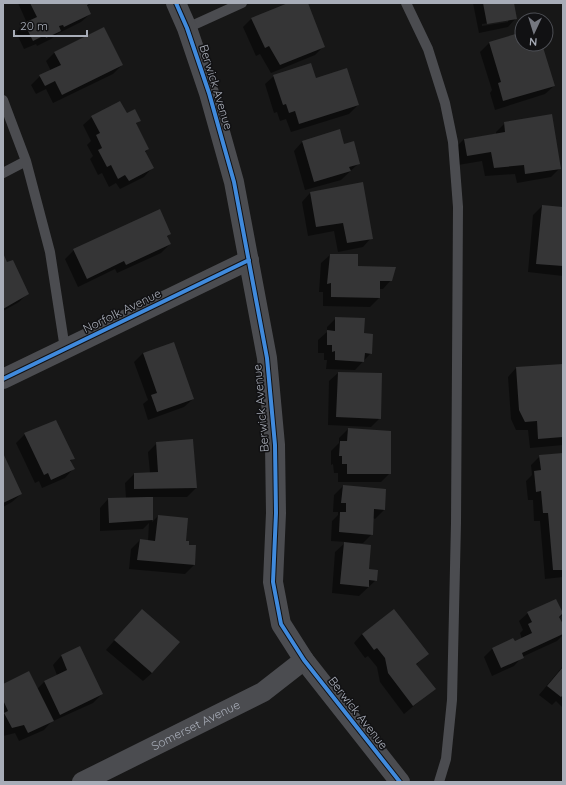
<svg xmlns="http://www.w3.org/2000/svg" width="566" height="785" viewBox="0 0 566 785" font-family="Quicksand,sans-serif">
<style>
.shadow{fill:#0007;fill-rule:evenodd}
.building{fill:#353536}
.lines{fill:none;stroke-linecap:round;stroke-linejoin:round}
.lane{stroke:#4b4c50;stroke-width:10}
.street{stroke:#4b4c50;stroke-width:20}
.cycleway-casing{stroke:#111113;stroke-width:6}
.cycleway{stroke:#408adc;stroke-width:4}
.labels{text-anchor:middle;stroke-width:3;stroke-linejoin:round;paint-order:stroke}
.street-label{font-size:12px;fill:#a8adb8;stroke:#111113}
</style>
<rect width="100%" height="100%" fill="#171717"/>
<path class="shadow" d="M18,3h73l-4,4 3,7 -9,8 -24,12 -6,5 -14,7 -1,-2 -12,5 -8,-17 11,-9z
M291,3h16l17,43 -9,9 -44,18 -11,-19 -4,2 -13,-29 8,-8z
M473,3h40l3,15 -8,9 -29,6zM508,20v2l-26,4v-2z
M522,33v11h19l13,42 -9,8 -50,16 -5,-17 2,-3 -12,-38 9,-9z
M55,52l67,13 -9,9 -60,29 -7,-14 -10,5 -5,-9 9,-9 11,-5 -5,-10z
M274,76l41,3 43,26 -9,9 -58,18 -5,-13 -6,2 -3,-9 -3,1 -9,-29z
M126,114l13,7 -3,3 12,25 -3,4 7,15 -8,9 -24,12 -4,-6 -7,4 -7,-14 -4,2 -8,-16 3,-3 -6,-11 4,-4 -8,-16 9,-8z
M505,123l55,45 -9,9 -34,6 -2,-9 -30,2 -3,-15 -24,4 -3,-17 9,-9 32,-5v-2z
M302,142l42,4 15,17 -18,17 -36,10 -11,-39z
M310,193l61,45 -8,9 -25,5 -4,-21 -26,5 -6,-34z
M542,206l21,2v68l-35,-4 5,-57z
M170,234l-3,3 3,7 -9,9 -44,20 -2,-4 -37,18 -13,-28 9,-9z
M330,255l27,12 34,13 -8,9h-4v9l-9,9 -47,-1v-14h-4l2,-29z
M3,256l25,37 -9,9 -16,9z
M336,318l27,16 8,19 -16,17 -29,-1 1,-9h-3v-7h-6v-13l9,-8v-5z
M143,353l50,46 -9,8 -36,13 -5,-16 5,-4 -14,-38z
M563,365v80l-33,3 -2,-18h-12l-5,-11 -3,-42 8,-9z
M338,373l42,45 -9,9 -43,-2 1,-44z
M348,429l42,44 -9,9h-43v-9h-4l-1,-9 -2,1v-14l8,-8v-5z
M25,434l48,24 -3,4 3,7 -8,9 -23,10 -3,-7 -4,2 -19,-40z
M193,440l3,48 -9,9h-35v25l6,-6 29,3 -2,23 3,3 7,1 -1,19 -9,9 -56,-5 2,-20 9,-9 8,1 1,-18 -6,6 -43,2v-23l8,-9 18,-1 -1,-15 9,-9 16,-1 -2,-21 9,-9z
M563,454v123l-18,2 -5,-58h-6l-1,-21h-5l-2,-19 6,-6 -1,-10 9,-9z
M3,455l18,39 -9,8 -9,5z
M343,486l41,24 -9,9 -2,-1 -1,16 -9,9h-6l11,27 8,10 -17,16 -27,-3 3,-41 11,-10 -15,-1 1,-20 6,-6v-3h-5l1,-17z
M556,600l6,15 -3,3 4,9v8l-6,6 -35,16 -8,9 -22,10 -8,-19 8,-8 30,-10 -2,-6 3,-3 -4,-9 9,-8z
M133,619l19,54 -9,8 -37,-31z
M362,634l65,20 -11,11 18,24 -30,25 -24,-32 -3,-15 -9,-11 -3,2 -11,-15z
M80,648l22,46 -9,9 -42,19 -7,8 -25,11 -4,-8 -12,3v-51l34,4 7,-7 13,-7 -4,-10 8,-9z
M563,666v42l-7,-7 -4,4 -13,-10z"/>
<path class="building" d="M30,3h61l-4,2 4,9 -27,13 -1,-2 -4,1 2,5 -15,7 -1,-3 -12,6 -9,-18 13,-6z
M288,3h20l17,44 -45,18 -11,-19 -4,2 -14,-30z
M483,3h31l3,16 -30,5z
M104,27l19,38 -61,30 -7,-14 -10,5 -6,-11 22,-10 -7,-13z
M522,32v12h20l13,42 -52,15 -5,-18 3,-1 -12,-40z
M311,63l5,15 31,-10 12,37 -60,19 -4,-13 -6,2 -3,-9 -3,1 -10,-30z
M120,101l7,12 8,-4 6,12 -5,2 13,26 -4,2 9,17 -25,13 -4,-6 -7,4 -7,-14 -4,2 -9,-17 4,-2 -6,-13 4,-2 -9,-17z
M552,114l9,55 -36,5 -1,-9 -30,3 -3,-16 -24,4 -3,-17 41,-7 -1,-10z
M340,129l4,15 10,-3 6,23 -11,3 2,4 -37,11 -12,-41z
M363,182l10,57 -26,4 -4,-20 -27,4 -6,-35z
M542,205l21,2v59l-27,-2z
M160,209l11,25 -4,2 4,8 -45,21 -2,-4 -37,18 -14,-30z
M3,253l4,9 6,-2 16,34 -26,15z
M330,254h28v12l38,1 -4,14h-12v17l-49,-1v-14l-4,1z
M335,317l30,1 -1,15 9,1 -1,20 -7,-1 -1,9 -29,-2v-9l-3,1v-7h-5v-15l8,1z
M174,342l20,57 -37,13 -6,-17 6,-2 -14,-40z
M563,364v73l-25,2 -1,-18 -12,1 -6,-12 -3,-43z
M338,372l44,1 -1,46 -45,-2z
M56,420l19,39 -5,1 5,9 -24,11 -3,-7 -4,2 -20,-42z
M348,428l43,3v43h-44v-10h-5v-8h-3l1,-15h7z
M193,439l4,49 -63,1v-16l24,-1 -2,-30z
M3,453l19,41 -19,9z
M563,453v117h-10l-5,-57h-5l-2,-22 -5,1 -2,-21 7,-1 -2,-15z
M343,485l43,4 -1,21 -11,-1 -1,26 -34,-3 1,-20h6v-9h-5z
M147,497h6v23l-44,3 -1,-25z
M158,515l30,3 -2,23h3v4h7l-1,20 -58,-5 3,-21 15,2z
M344,542l27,3 -2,24 9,1 -1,11 -8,-1v7l-29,-3z
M556,599l7,14 -4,4 4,7v10l-41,19 2,5 -23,10 -9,-20 21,-10 2,3 17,-8 -4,-9 4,-2 -5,-10z
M142,609l38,33 -28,31 -38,-33z
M394,609l35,45 -13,10 20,25 -23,17 -25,-33 -3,-15 -8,-10 -3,2 -12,-16z
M80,646l23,48 -43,21 -16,-34 23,-11 -6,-15z
M563,667v28l-2,2 -14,-11z
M29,671l25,50 -26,12 -4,-8 -12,3 -8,-15 4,-2 -5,-11v-16z"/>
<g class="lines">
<path class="lane" d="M406,3l22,46 17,54 8,39 5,65 -2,316 -4,177 -6,59 -7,23
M187,28l55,-25
M3,100l23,61 24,91 15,97
M3,173l23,-12"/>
<g class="street">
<path d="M176,3l11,25 22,65 25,89 33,176 8,87 1,68 -3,69 8,42 23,36 96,122"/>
<path d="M3,379l246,-119"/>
<path id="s1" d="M82,782l181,-90 41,-32"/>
</g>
<g class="cycleway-casing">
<path id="cycleway" d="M176,3l11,25 22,65 25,89 33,176 8,87 1,68 -3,69 8,42 23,36 96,122
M3,379l246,-119"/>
</g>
<use href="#cycleway" class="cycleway"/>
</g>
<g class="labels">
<g class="street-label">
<text transform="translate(216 87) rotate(73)" y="4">Berwick Avenue</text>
<text transform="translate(122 311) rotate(-26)" y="4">Norfolk Avenue</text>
<text transform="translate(261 408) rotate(-95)" y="4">Berwick Avenue</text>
<text transform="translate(358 713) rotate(52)" y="4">Berwick Avenue</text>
<text dy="4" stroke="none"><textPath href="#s1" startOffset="127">Somerset Avenue</textPath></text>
</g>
</g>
<rect width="566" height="785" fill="none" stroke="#a8adb8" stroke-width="8"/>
<g transform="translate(534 32) rotate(184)"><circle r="19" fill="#111113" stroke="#4d4f55"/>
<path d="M0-3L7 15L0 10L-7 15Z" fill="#757880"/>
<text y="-6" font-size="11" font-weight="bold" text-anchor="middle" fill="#a8adb8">N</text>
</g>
<path d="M14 30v6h73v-6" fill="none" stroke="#a8adb8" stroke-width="2"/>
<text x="20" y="30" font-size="12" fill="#a8adb8" stroke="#111113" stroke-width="3" paint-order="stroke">20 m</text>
</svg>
